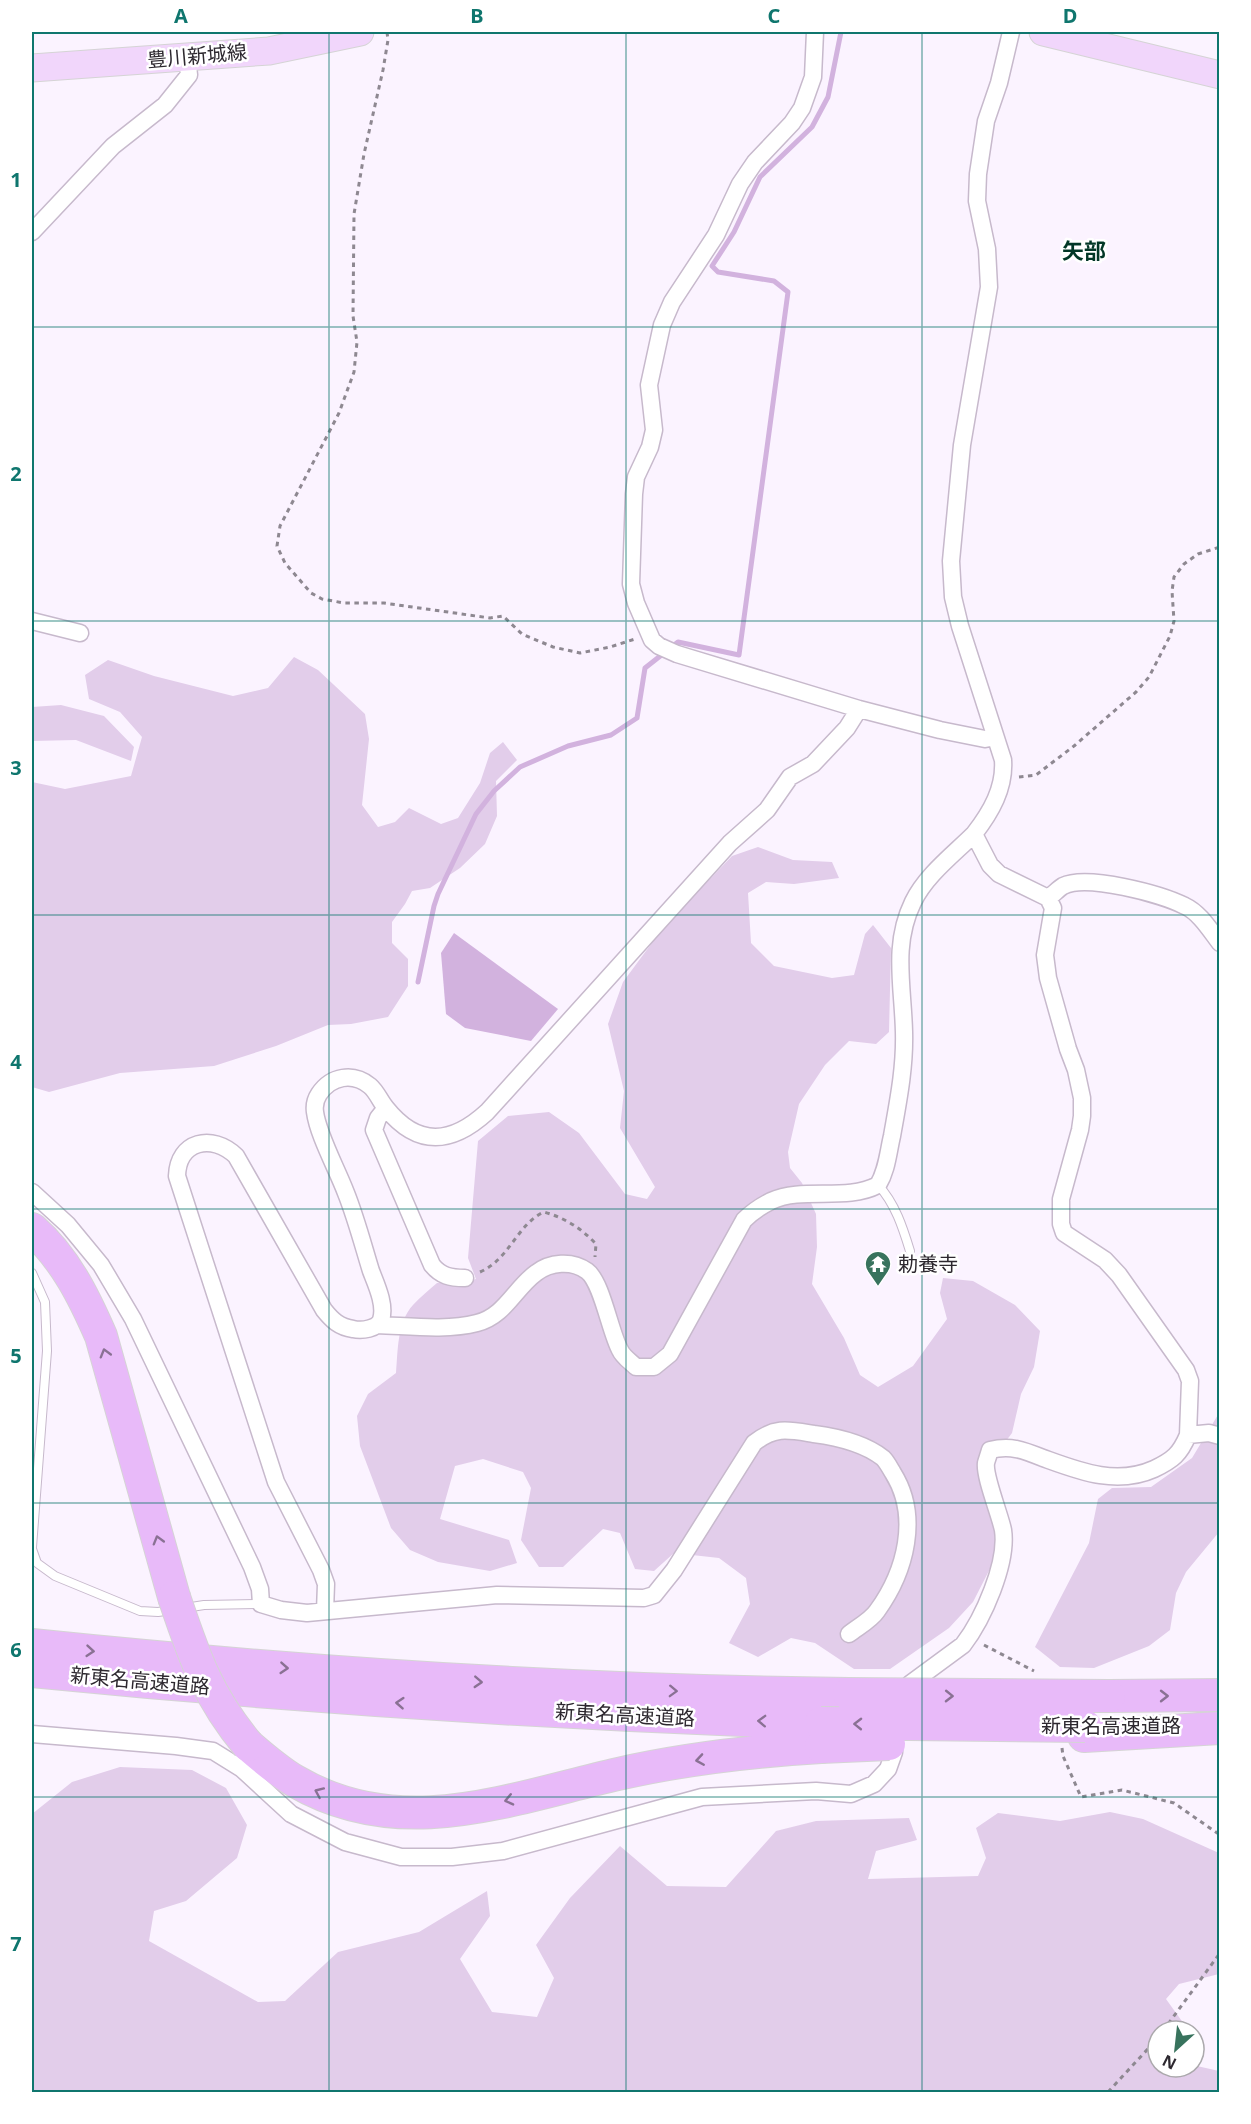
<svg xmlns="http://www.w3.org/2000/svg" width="1251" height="2124" viewBox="0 0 1251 2124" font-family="'Noto Sans','Noto Sans JP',sans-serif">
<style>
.green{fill:#e2cdea}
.water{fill:#d2b2de}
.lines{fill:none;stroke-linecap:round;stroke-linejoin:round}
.stream{stroke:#d2b2de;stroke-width:5}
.lane-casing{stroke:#c7b9cc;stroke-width:10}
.street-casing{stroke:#c7b9cc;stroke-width:19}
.primary-casing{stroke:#d5d4d5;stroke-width:29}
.highway-casing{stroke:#d5d4d5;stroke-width:34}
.path{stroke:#8e8891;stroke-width:3;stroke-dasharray:4.5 4.5;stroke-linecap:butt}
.lane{stroke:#fff;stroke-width:8}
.street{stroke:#fff;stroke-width:16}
.primary{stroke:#f1d6fb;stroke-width:27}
.highway{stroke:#e8baf9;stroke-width:32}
.highway-bridge-casing{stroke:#d5d4d5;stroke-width:34;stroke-linecap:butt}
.highway-bridge{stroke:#e8baf9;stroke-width:32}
.oneway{stroke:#8a7194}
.grid{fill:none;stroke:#0f766e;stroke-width:1.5;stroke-opacity:0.55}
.labels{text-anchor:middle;stroke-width:5;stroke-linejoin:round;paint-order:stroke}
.street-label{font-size:20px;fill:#2d282f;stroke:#fff}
.poi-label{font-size:20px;fill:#2d282f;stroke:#fff;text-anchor:start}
.quarter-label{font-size:22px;font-weight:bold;fill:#023727;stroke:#fff}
.neatline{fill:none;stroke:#0f766e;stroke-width:2}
.grid-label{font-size:20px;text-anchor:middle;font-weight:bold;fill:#0f766e}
</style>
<rect width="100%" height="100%" fill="#fbf3ff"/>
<path class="green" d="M294,657l24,13 47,44 4,25 -7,66 16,22 17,-5 14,-14 32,16 17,-6 22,-35 10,-30 13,-11 14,18 -21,21 1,35 -12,28 -25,24 -30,20 -18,3 -7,13 -13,18v21l16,16v27l-20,31 -37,7 -23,1 -52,21 -62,20 -94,7 -71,19 -17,-5v-305l33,7 66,-13 11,-39 -22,-25 -31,-13 -4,-24 23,-15 46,16 79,20 35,-8z
M61,705l43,11 30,31 -3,14 -55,-21 -44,1v-34z
M758,847l35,13 39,2 7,16 -45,6 -28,-2 -18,11 3,50 23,23 58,12 22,-3 11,-41 8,-9 18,23 -2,84 -13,12 -27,-3 -24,24 -26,39 -11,48 2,16 12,15 14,31 1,33 -5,37 32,54 16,37 18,12 35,-21 34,-47 -7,-26 3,-15 30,3 42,24 25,26 -6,36 -13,27 -9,39 -18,24 3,69 -1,31 -23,45 -24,26 -59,41h-36l-39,-26 -24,-5 -33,19 -29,-14 21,-39 -4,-26 -27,-20 -45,-5 -20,18 -19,-2 -15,-36 -17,-4 -40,38h-24l-18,-27 10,-52 -8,-16 -40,-13 -28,7 -15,53 69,21 8,23 -27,8 -52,-9 -28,-12 -19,-22 -31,-82 -3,-30 11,-22 28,-21c2,-22 1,-51 17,-68 7,-8 16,-15 24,-22h24l15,-4 -8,-21 10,-117 30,-25 41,-4 30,21 46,61 22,5 8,-12 -35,-59 4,-37 -16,-67 15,-42 40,-54 69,-72z
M1219,1413v119l-33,40 -10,21 -6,37 -21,16 -55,22 -34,-1 -25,-20 54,-104 9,-44 14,-11 39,-1 41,-29z
M120,1767l72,3 34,18 21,37 -10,33 -51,43 -32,10 -5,30 109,61 27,-1 53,-49 81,-20 68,-41 3,25 -30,43 32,53 45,5 17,-39 -18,-33 34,-47 50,-52 47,40 59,1 50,-56 40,-10 93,-3 8,22 -41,11 -8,28 110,-3 8,-18 -10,-30 22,-15 62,8 50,-9 33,7 76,34v121l-40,10 -13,15 23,32h-31v36h36v-25l3,24 22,5v21h-1187v-278l40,-32z"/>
<path class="water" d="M454,933l104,76 -27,32 -66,-13 -19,-14 -5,-61z"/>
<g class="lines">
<path class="stream" d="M418,982l16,-76 4,-12 38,-80 18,-23 26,-24 48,-21 43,-11 26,-17 8,-50 33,-26 61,13 49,-363 -14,-11 -56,-9 -6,-6 22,-34 26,-55 52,-50 16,-30 13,-65"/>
<g class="lane-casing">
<path id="lane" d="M878,1185c17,18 25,43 32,66
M32,1273l13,29 2,49 -15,196
M32,1549l5,14 18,13 85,35 18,1 14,-2
M185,1608l19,-3 57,-1"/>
</g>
<g class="street-casing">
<path id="street" d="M815,32l-2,45 -11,31 -10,15 -37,39 -15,22 -24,51 -44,67 -10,23 -13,60 5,45 -4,17 -14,30 -2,17 -3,90 5,19 16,37 7,6 18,8 182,55 81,21 45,9 10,-2
M1011,32l-12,51 -13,38 -8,53 -1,27 10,48 2,38 -27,158 -11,116 2,36 7,29 43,134c2,28 -12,52 -29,74l16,31 9,9 49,24 5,10 -8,47 3,23 20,71 8,21 6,28v18l-2,14 -19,69v25l3,9 41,27 14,15 67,95 4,11 -2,54 21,-2 11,3
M32,232l81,-86 52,-41 24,-30 -2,-18
M32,621l48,12
M1048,898c5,-3 10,-9 15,-12 24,-12 98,8 122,20 15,7 25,24 35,37
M386,1108l-8,10 -4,12 58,135c9,11 18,13 33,13
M32,1192l36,33 33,40 32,54 119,248 8,22 1,15 20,6 26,3 190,-18 147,3 10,-3 20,-25 80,-127c21,-17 35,-13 60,-9 23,3 50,9 69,24 4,4 7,10 10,15 27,43 13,98 -16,138 -6,9 -19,16 -28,23
M377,1325c32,1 69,6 100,-2 28,-7 38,-35 59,-50 14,-11 36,-13 51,-2 15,11 23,61 33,79 3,7 11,12 16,17h18l16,-13 74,-134c8,-8 17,-14 27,-19 33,-15 74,1 107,-16 9,-15 10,-32 14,-49 6,-34 13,-68 12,-104 -1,-46 -12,-87 9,-130 13,-27 41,-48 61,-68
M325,1611l1,-27 -5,-14 -45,-88 -99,-306c1,-35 35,-43 59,-20l88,154c8,10 15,17 29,19 9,2 24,0 28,-9 5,-15 -5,-36 -10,-49 -8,-26 -15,-53 -25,-78 -9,-24 -28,-58 -31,-81 -1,-7 0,-12 4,-18 12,-18 34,-22 51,-8 7,6 10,15 16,22 32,40 66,36 101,4l243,-269 37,-33 23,-33 23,-13 34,-36 12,-19
M903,1696l7,-12 53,-39c20,-26 45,-82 40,-115 -3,-15 -19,-54 -17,-67 1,-4 3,-9 4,-13 21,-5 33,0 53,8 36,13 73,28 111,11 19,-9 26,-15 34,-34
M32,1734l144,12 37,5 29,18 49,45 54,28 56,15h51l51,-6 199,-54 114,-6 35,3 23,-10 14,-15 6,-17v-15"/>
</g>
<g class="primary-casing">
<path id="primary" d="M1043,32l177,43
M32,68l237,-17 91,-19"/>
</g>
<g class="highway-casing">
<path id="highway" d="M32,1229c33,29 52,68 69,107l73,261
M32,1645c271,28 544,46 817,49
M32,1671c262,26 525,43 789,52
M1109,1696l111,-1
M1084,1736l136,-8
M248,1745c15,13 30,26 47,36 106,62 214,18 323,-7 66,-15 135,-23 203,-27"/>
</g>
<path class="path" d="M387,32l1,8 -5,30 -19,84 -10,60 -1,102 4,26 -3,30 -15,41 -59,113 -3,20 8,17 26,30 11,6 22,4h40l106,15 13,-2 19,18 31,13 27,6 30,-6 25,-8
M1019,777l17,-2 38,-29 62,-54 13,-15 21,-41 4,-15 -2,-30 2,-14 10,-13 14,-10 22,-7
M480,1272c30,-13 37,-48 64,-60 21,6 37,16 52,32l-1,13
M984,1645l50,26
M1062,1748l1,8 18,41 41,-7 52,13 46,32
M1163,2031l57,-78
M1108,2092l50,-54"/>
<use href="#lane" class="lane"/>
<use href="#street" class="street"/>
<use href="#primary" class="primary"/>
<use href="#highway" class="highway"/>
<g class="highway-bridge-casing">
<path id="highway-bridge" d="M174,1597c20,59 33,99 74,148
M849,1694l260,2
M821,1723l264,3
M821,1747l68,-3"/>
</g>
<use href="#highway-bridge" class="highway-bridge"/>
</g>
<defs><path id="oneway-chevron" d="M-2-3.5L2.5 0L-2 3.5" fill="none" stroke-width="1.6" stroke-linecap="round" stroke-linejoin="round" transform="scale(1.5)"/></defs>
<g class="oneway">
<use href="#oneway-chevron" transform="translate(105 1353) rotate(-106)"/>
<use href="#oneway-chevron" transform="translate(158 1540) rotate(-106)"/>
<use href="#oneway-chevron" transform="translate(90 1651) rotate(5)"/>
<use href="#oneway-chevron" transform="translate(284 1668) rotate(4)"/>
<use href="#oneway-chevron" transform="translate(478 1682) rotate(3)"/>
<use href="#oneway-chevron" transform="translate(673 1691) rotate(2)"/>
<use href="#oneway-chevron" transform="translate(949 1696) rotate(1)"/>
<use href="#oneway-chevron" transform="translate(1164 1696)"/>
<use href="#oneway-chevron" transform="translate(400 1703) rotate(-176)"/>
<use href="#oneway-chevron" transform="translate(762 1721) rotate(-178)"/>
<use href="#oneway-chevron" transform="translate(858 1724) rotate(-179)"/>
<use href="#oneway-chevron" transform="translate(700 1760) rotate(171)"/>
<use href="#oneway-chevron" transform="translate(319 1792) rotate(-156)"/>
<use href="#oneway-chevron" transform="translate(509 1800) rotate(167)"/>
</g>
<path class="grid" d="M329,32v2060M626,32v2060M922,32v2060M32,327h1188M32,621h1188M32,915h1188M32,1209h1188M32,1503h1188M32,1797h1188"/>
<defs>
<g id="temple-pin" transform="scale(1.35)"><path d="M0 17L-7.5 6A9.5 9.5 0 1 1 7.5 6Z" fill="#38735d" stroke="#fff"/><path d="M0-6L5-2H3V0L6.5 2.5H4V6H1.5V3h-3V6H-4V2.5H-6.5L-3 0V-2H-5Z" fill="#fff"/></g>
</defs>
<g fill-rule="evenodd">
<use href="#temple-pin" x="878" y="1264"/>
</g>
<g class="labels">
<g class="street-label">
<text transform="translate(197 56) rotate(-5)" y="7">豊川新城線</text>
<text transform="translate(140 1681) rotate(5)" y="7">新東名高速道路</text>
<text transform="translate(625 1715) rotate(3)" y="7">新東名高速道路</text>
<text x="1111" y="1733">新東名高速道路</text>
</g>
<g class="poi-label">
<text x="898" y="1271">勅養寺</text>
</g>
<g class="quarter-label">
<text x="1084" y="259">矢部</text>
</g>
</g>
<rect width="1251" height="2124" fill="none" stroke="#ffffff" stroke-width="66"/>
<g transform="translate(1176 2049) rotate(207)"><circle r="28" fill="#ffffff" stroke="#aba9ac" stroke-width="1.5"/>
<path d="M0-4.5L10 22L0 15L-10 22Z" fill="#38735d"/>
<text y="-9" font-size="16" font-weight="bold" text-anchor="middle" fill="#2d282f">N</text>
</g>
<rect x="33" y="33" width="1185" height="2058" class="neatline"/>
<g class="grid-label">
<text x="181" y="23">A</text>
<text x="477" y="23">B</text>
<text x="774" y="23">C</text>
<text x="1070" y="23">D</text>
<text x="16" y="187">1</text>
<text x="16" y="481">2</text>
<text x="16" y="775">3</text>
<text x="16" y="1069">4</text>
<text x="16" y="1363">5</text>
<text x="16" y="1657">6</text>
<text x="16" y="1951">7</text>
</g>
</svg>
